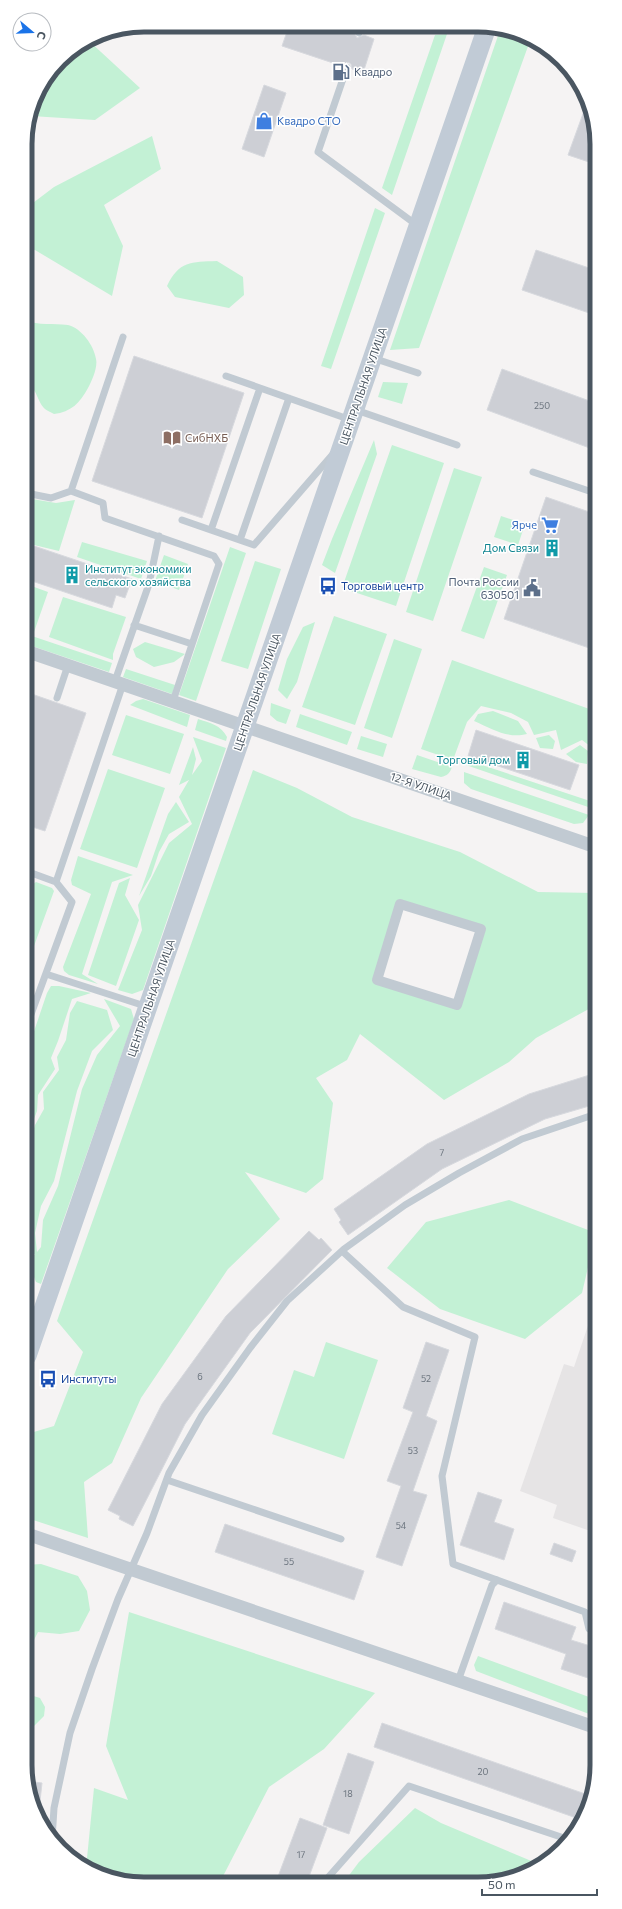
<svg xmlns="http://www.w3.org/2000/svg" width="622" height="1909" viewBox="0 0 622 1909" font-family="Commissioner,sans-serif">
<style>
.education{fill:#e6e4e5}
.green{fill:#c3f1d5;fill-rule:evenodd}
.building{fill:#cdcfd5;stroke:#d7d9de}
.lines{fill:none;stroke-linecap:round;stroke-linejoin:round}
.service{stroke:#c1cad2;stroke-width:7}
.pedestrian{stroke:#c1cad2;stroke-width:10}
.minor{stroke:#c1cad2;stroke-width:13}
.secondary{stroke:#c1cbd6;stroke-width:19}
.labels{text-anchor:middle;stroke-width:3;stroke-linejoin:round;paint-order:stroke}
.number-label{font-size:9px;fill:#6b747e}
.service-label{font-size:11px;fill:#4e5e75;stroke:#fff;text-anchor:start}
.shop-label{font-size:11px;fill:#366cbe;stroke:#fff;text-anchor:start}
.street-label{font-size:11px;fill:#4a5661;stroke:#fff}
.education-label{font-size:11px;fill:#785e54;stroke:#fff;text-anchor:start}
.culture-label{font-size:11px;fill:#0d838f;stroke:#fff;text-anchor:end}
.transit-label{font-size:11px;fill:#164399;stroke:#fff;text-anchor:start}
.rim{fill:none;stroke:#4a5661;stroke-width:5}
</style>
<rect width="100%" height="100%" fill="#f5f3f3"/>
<path class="education" d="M596,1302v231l-43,-15 4,-13 -37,-14 44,-127 10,3z"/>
<path class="green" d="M501,27l30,11 -112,310 -29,2z
M447,34l-55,161 -10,-7 53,-153z
M88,40l52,48 -45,32 -64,-4 6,-25 28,-36z
M152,136l9,33 -57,36 19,41 -11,50 -77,-46 -10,-2v-39l29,-22z
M375,208l10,5 -54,156 -10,-3z
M217,261l26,16 1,18 -15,13 -54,-11 -8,-11c12,-25 24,-24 50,-25z
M25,320c14,6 28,3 43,5 13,3 26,20 28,34 2,8 -4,22 -8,29 -8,15 -17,24 -34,26 -3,-2 -7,-3 -9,-5 -8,-7 -7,-20 -19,-26z
M383,382l25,1 -6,21 -24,-7z
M374,440l3,14 -42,119 -13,-8 10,-26z
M392,445l52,18 -48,143 -54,-18z
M454,468l28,9 -49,144 -27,-9z
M26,498l30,5 19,-3 -16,51 -25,-6 -6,12 -2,-1z
M501,516l24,8 -7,21 -24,-8z
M82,542l65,19 -6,18 -64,-22z
M230,547l16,6 -50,148 -17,-6z
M164,555l24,9 -9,26 -24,-9z
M255,561l26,8 -33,100 -27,-8z
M484,567l23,8 -23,64 -23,-8z
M26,584l22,8 -14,40 -8,-3z
M63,597l63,20 -13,37v6l-64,-23z
M334,616l53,18 -32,91 -53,-18z
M315,622l-18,60 -10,17 -9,-9 9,-31 16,-32z
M26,634l86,29 -3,9 -83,-28z
M394,639l28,10 -30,89 -28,-10z
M145,642l40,12 -11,8 -20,5 -18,-10 -3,-8z
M452,660l143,51 1,61 -5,-1 4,-21 -13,-10 -21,10 -5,-20 -22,5 -6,-13 -17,-9 -30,-7 -14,16 -14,38 -32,-11z
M126,669l49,16 -3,9 -49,-17z
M143,699l47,16 -3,12 -57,-22 6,-4z
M271,703l20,7 -5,14 -9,-3 -7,-6z
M493,711l25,10 9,13c-19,5 -35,-5 -53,-13l4,-7z
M300,714l52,18 -5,13 -51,-18z
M126,715l58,19 -14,40 -58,-19z
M198,719c12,4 23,6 29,18l-1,4 -31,-11z
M549,735l6,6 -2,8 -13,-1 -4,-10z
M361,736l26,8 -4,13 -26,-8z
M193,737l33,11 -83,242 -11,4 -14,-4 24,-60 -4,-25 31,-62 23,-19 -13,-27 10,-17 -10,5 14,-38 3,12 -4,16 10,-14z
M580,745l8,6 -1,13 -11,-2 -10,-8z
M417,755l35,12c-2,6 -5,9 -11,10l-29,-8z
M467,760l126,42 -2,6 -125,-43z
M108,769l57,19 -28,80 -57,-19z
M253,770l44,18 55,29 108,35 78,40 58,1v112l-60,33 -27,24 -65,38 -84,-66 -13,26 -31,18 17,25 -10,76 -17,14 -61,-21 35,47 -52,50 -87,129 -29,65 -28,19 4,56 -61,-20v-84l27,-8 29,-74 -26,-31zM400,904l81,25 -24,76 -80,-25z
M464,772l125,43 -6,8 -9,1 -103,-35 -7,-6z
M176,802l13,20 -20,12 -10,18 -8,24 -12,20 29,-82z
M78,856l55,19 -21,7 -30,92 16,10 -29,-9 -5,-4 -1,-4 28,-73 -19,-9 -1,-5z
M130,878l-5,17 14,25 -23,66 -28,-11 31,-92z
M36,882l16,6 2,3 -28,77v-64l7,-20z
M51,986h8l32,7 -19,6 -14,42 -7,17 4,11 -17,26 -1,16 -11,29v-85l21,-62z
M104,999l27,10 3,10 -93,265 -5,-2 -8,-20 7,-8 -8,4 -1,-103 9,-30 9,-16 -1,-17 16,-22 -2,-13 9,-17 4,-27 7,-12 30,9 6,20 -21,21 -15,40 -23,90 -13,25 -6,27 2,19 4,-5 2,-27 15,-34 24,-97 15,-34 23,-29z
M509,1200l87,33 -14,60 -57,46 -85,-30 -53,-41 39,-46z
M326,1342l52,18 -34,99 -72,-25 22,-64 20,7z
M41,1564l37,12 9,15 3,19 -11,21 -19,3 -22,-2 -9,18 1,13 -3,8v-106z
M129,1612l246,81 -51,56 -55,38 -49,95 -68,-2 -1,2c-23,0 -46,0 -65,-14l8,-80 34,12 -22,-54z
M478,1656l119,44v17l-121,-46 -2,-6z
M27,1694l13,4 5,9 -1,9 -12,12 -5,-1z
M415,1808l26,15 100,42 -4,3 -36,14h-51l-14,-5 -4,5h-88l15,-20z"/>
<path class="building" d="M289,26h49l16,6 3,6 7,-3 10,4 -11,34 -11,-4 -1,-5 -3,-2 -6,4 -60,-20z
M264,85l22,8 -22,64 -22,-8z
M588,100l7,21v43l-27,-9z
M536,250l59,20v45l-73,-25z
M134,356l110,37 -42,125 -110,-37z
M502,369l93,34v47l-108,-40z
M546,497l49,17v136l-91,-31z
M34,546l98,33 -7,19 -9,-3 -4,13 -86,-29v-9z
M26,692l60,21 -41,118 -19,-6z
M476,730l103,35 -9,25 -102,-34z
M596,1073v31l-51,15 -103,50 -94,66 -9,-13 2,-2 -7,-11 93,-65 102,-50z
M309,1231l10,9 2,-2 11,12 -82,83 -48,67 -17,24 -52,102 -14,-7 1,-3 -12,-6 54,-106 64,-88z
M426,1342l23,8 -23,66 11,5 -24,70 14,4 -25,71 -26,-9 25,-71 -14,-5 26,-69 -10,-4z
M478,1492l24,8 -8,22 20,7 -10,31 -44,-15z
M225,1524l139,47 -10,29 -139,-48z
M554,1543l22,8 -4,11 -22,-8z
M504,1602l72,25 -5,13 26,8v33l-36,-12 5,-15 -71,-25z
M382,1723l209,73 -3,15 -6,9 -208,-73z
M348,1753l26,9 -25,72 -26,-9z
M27,1781l15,2 -4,36 -11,-31z
M300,1818l27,10 -20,54h-31z"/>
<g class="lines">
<path class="service" d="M454,27l32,3
M359,33l2,-7
M347,67l-29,85 100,74
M373,358l45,15
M226,376l125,44
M356,410l101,35
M533,472l62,21
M71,491l32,12 2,15 109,38 5,8 -46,137
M26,493l25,5 20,-7 52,-154
M182,520l72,25 79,-91
M211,530l49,-142
M240,540l49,-142
M134,625l58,19
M115,681l34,-97 10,-48
M57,698l11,-33
M26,871l30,11 67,-198
M46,974l102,33
M26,1028l46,-126 -16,-20
M342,1251l61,56 72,30 -33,139 11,88 132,48 4,17 8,3
M167,1480l174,59
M458,1681l34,-96 5,-5
M52,1839l2,-31 16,-75 22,-64 26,-70 29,-66 22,-60 33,-58 48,-67 37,-47 57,-52 61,-44 54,-32 63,-34 74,-25
M324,1882l85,-96 161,54"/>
<path class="pedestrian" d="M400,904l81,25 -24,76 -80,-25z"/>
<path class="minor" d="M26,651l570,196
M27,1534l570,194"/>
<path class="secondary" d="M27,1356l460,-1329"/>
</g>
<defs>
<g id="fuel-bare" transform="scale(1.38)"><path d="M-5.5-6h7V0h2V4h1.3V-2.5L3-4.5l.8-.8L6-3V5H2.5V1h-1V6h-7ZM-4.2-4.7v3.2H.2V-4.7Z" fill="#5c6f8a" stroke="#fff" stroke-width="2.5" paint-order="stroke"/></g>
<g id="shop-bare" transform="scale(1.38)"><path d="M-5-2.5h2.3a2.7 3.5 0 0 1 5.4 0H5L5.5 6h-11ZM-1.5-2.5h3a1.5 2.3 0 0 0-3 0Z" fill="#3f7fe0" stroke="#fff" stroke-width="2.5" paint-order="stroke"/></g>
<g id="library-bare" transform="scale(1.38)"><path d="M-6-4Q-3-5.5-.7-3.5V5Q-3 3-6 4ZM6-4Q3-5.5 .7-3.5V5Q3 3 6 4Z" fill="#8d6e63" stroke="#fff" stroke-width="2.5" paint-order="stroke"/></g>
<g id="supermarket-bare" transform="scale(1.38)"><path d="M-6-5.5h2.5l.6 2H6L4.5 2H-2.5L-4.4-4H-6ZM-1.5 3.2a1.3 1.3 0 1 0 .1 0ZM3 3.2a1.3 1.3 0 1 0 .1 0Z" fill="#3f7fe0" stroke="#fff" stroke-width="2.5" paint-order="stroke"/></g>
<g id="building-bare" transform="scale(1.38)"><path d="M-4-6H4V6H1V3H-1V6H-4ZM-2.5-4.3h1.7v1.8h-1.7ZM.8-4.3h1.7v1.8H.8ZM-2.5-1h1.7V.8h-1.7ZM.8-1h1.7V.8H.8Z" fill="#0f9aa8" stroke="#fff" stroke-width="2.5" paint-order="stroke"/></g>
<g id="bus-bare" transform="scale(1.38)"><path d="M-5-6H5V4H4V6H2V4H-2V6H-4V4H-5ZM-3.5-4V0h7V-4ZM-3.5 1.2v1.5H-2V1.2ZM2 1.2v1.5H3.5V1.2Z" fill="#1a4fb4" stroke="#fff" stroke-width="2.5" paint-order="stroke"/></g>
<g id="civic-bare" transform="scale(1.38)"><path d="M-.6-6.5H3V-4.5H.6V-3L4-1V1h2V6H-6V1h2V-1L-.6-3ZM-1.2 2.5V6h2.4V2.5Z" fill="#5c6f8a" stroke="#fff" stroke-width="2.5" paint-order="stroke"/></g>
</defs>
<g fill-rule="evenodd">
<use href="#fuel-bare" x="341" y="72"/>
<use href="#shop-bare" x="264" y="121"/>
<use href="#library-bare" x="172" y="438"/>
<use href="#supermarket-bare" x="550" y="525"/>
<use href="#building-bare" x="552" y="548"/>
<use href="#building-bare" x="72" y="575"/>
<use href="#bus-bare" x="328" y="586"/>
<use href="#civic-bare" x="532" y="588"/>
<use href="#building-bare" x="523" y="760"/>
<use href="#bus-bare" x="48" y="1379"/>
</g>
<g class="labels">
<g class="number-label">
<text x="542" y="409">250</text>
<text x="442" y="1156">7</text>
<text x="200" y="1380">6</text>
<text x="426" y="1382">52</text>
<text x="413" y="1454">53</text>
<text x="401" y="1529">54</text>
<text x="289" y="1565">55</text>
<text x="483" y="1775">20</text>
<text x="348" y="1797">18</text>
<text x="301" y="1858">17</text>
</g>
<g class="service-label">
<text x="354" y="76">Квадро</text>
<text x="519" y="586" text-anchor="end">Почта России<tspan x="519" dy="13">630501</tspan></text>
</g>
<g class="shop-label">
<text x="277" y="125">Квадро СТО</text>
<text x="537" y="529" text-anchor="end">Ярче</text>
</g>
<g class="street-label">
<text transform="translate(363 386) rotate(-71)" y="4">ЦЕНТРАЛЬНАЯ УЛИЦА</text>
<text transform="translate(257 692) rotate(-71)" y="4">ЦЕНТРАЛЬНАЯ УЛИЦА</text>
<text transform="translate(421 786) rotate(19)" y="4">12-Я УЛИЦА</text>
<text transform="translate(151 998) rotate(-71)" y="4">ЦЕНТРАЛЬНАЯ УЛИЦА</text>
</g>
<g class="education-label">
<text x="185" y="442">СибНХБ</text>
</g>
<g class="culture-label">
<text x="539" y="552">Дом Связи</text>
<text x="85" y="573" text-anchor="start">Институт экономики<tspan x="85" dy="13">сельского хозяйства</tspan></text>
<text x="510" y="764">Торговый дом</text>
</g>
<g class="transit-label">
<text x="341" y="590">Торговый центр</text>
<text x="61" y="1383">Институты</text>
</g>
</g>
<path d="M0 0H622V1909H0ZM144 32H478A112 112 0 0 1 590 144V1765A112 112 0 0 1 478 1877H144A112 112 0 0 1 32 1765V144A112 112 0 0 1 144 32Z" fill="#fff" fill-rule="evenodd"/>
<path class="rim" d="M144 32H478A112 112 0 0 1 590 144V1765A112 112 0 0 1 478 1877H144A112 112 0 0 1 32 1765V144A112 112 0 0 1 144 32Z"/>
<g transform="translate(32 32) rotate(109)"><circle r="19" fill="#ffffff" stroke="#b7bbc0"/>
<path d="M0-3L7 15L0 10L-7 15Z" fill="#1a73e8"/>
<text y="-6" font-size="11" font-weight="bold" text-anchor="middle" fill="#4a5661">С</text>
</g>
<path d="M482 1889v6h115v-6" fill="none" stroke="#4a5661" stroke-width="2"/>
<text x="488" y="1889" font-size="12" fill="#4a5661" stroke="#ffffff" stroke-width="3" paint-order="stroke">50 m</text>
</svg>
